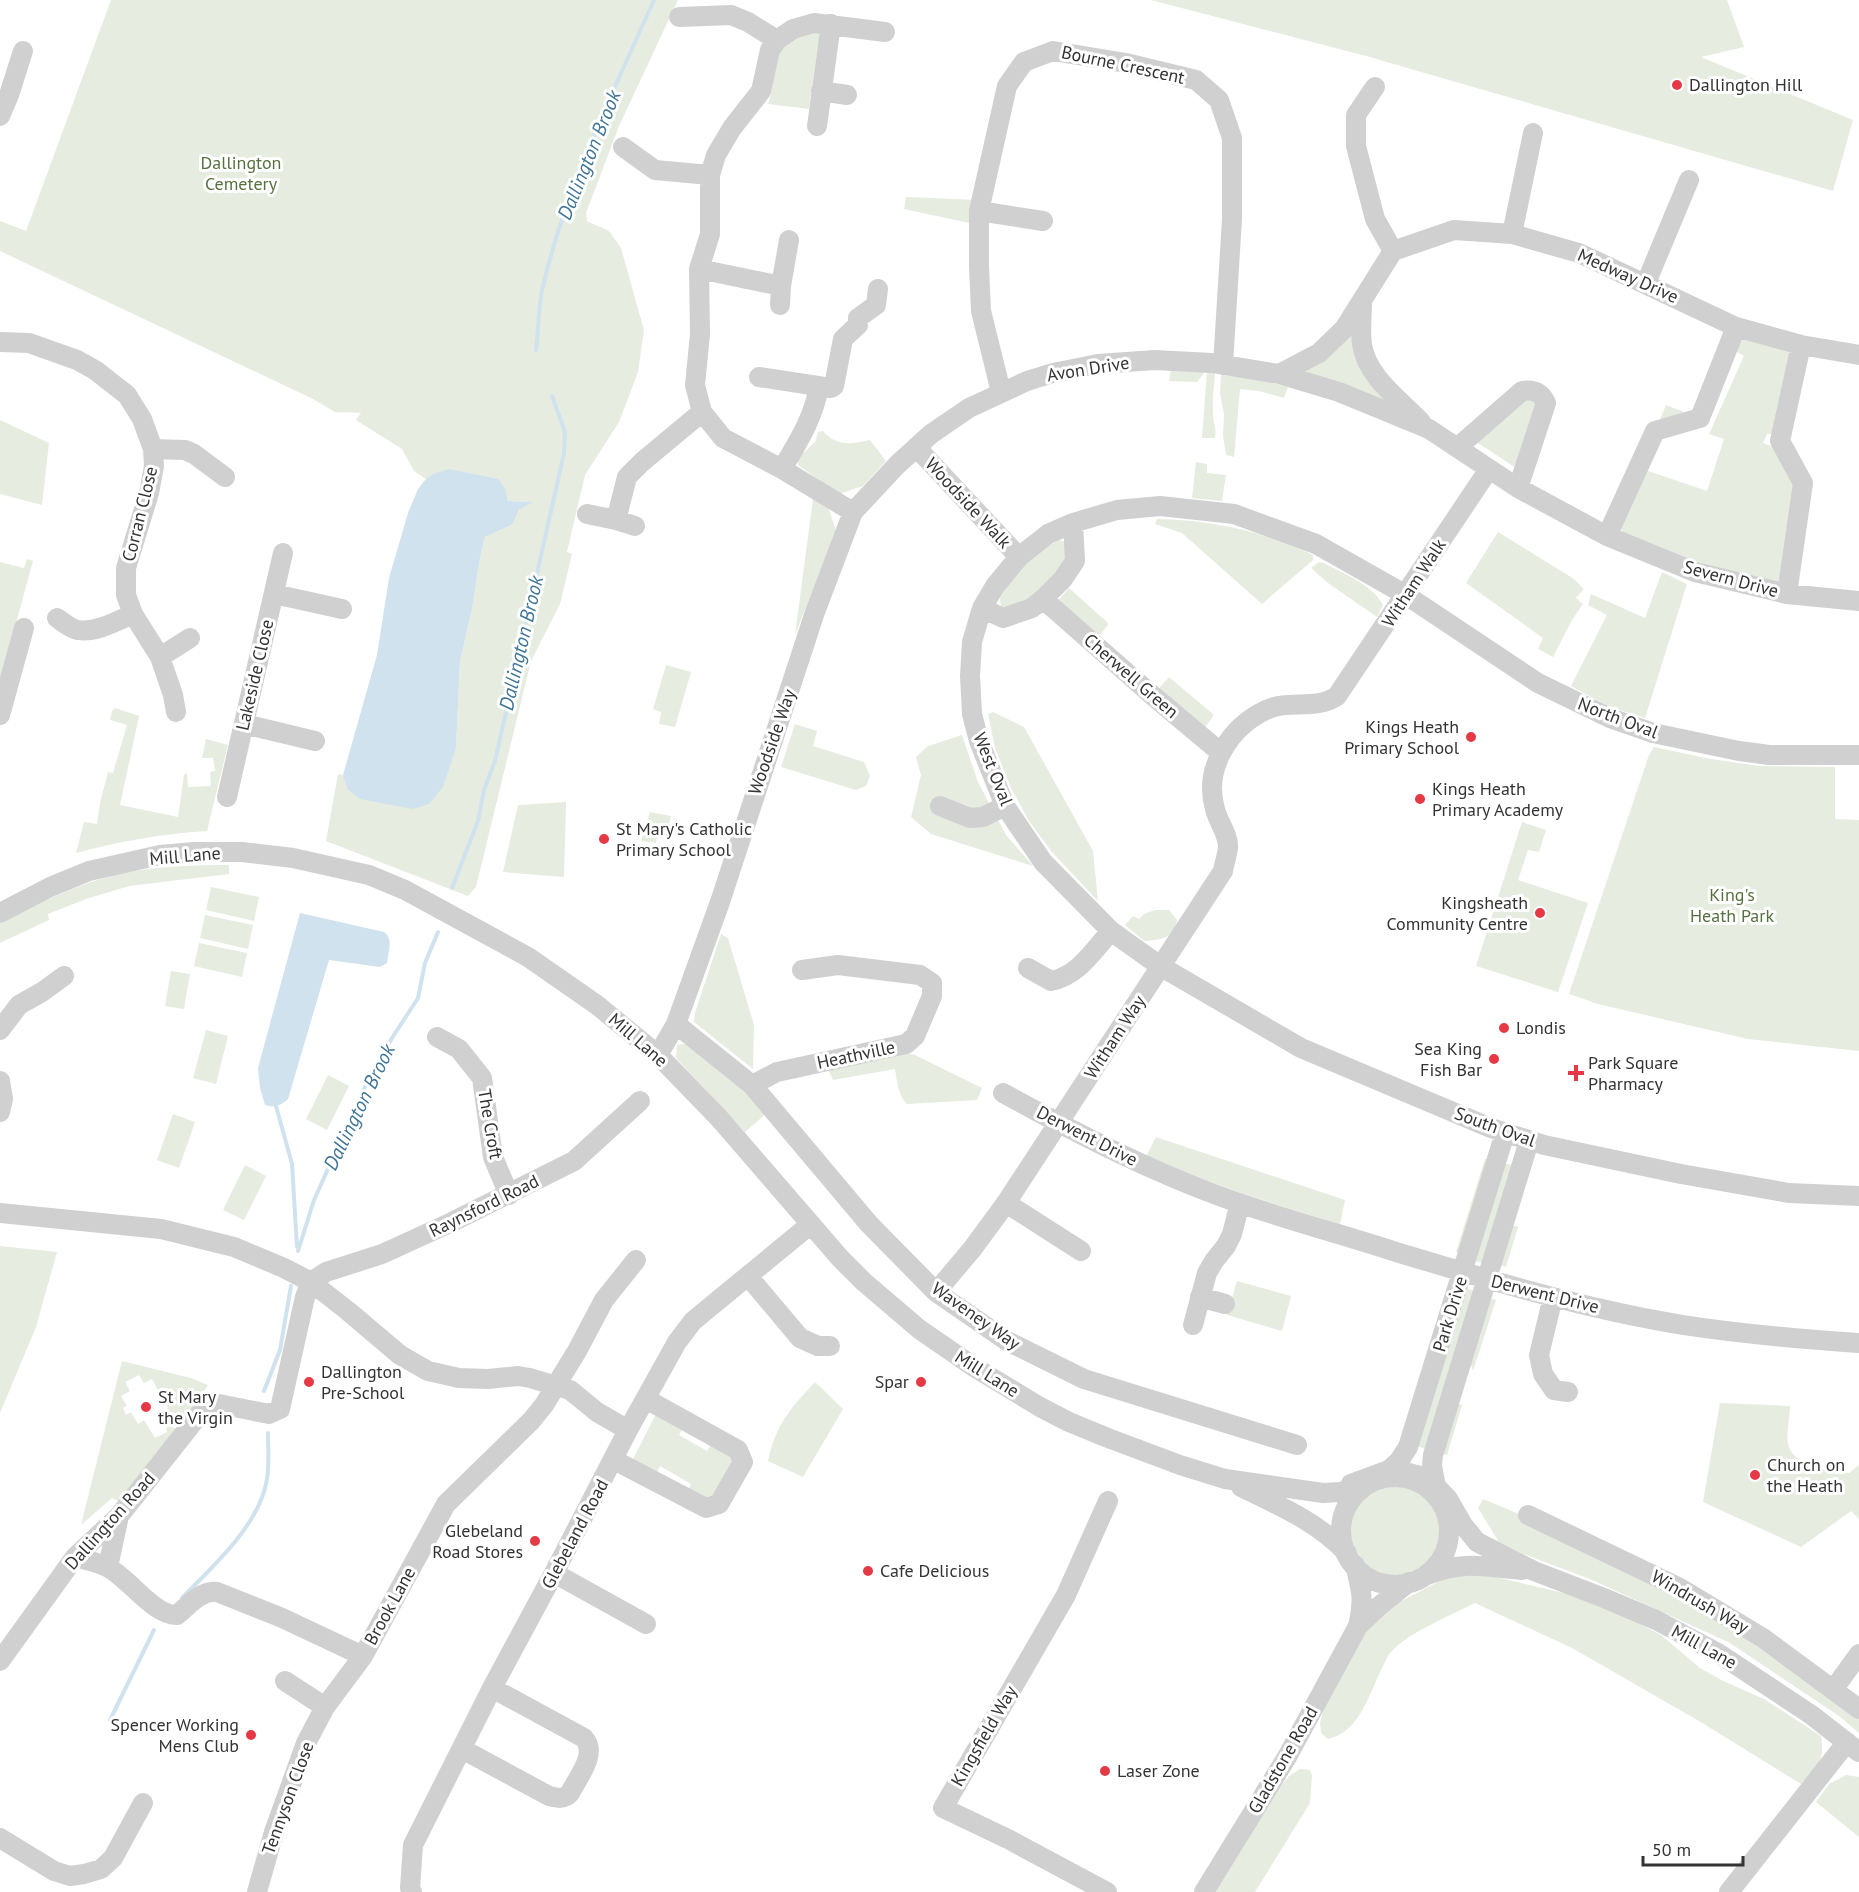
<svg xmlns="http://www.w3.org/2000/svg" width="1859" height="1892" viewBox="0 0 1859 1892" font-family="'PT Sans',sans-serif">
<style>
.green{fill:#e6ecdf}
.water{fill:#cfe2ee}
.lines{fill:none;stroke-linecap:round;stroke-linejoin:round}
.stream{stroke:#cfe2ee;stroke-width:4}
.minor{stroke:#d0d0d0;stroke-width:20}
.poi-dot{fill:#e63946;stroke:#fff;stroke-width:2}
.labels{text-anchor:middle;stroke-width:6;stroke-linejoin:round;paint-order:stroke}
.street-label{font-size:18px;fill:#333;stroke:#fff}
.poi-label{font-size:18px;fill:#333;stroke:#fff;text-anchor:start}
.park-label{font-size:18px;fill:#56703f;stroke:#fff}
.water-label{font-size:20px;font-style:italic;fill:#3f7597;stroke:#fff}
</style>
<rect width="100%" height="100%" fill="#fff"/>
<path class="green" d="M111,0h567l-59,126 -33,87 1,8 22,10 12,17 23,82 -6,42 -19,50 -34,53 -18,77 5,2 -12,50 -29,57 -55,226 -8,9 -142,-55 12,-67 5,1 6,15 107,-42 4,-86 12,-53 8,-51 5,-21 28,-13 6,-14 13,-8 -24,-1 -3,-13 -72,-14 -7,5 -12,-8 -12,-22 -46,-29 5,-7 -26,-1 -24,-14 -311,-147v-30l26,10z
M1151,0h576l17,47 -43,10 152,63 -20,71 -467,-135z
M819,29l5,10 -6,7 -9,63 -41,-5c8,-20 1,-49 19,-63 8,-6 22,-8 32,-12z
M906,197l71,3 -3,24 -70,-15z
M1353,329l49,79 -101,-33 2,-8z
M1743,335l46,14 4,7 -18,78h-8l-4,9 8,3 29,39 -16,93 -8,5 -71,-17 -83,-33 -2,-9 22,-55 65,22 17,-52 -15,-5 35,-78 -12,-7z
M1171,369l34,3 -8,10 -28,-1z
M1207,372l8,1c-1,14 -3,27 -2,41 0,11 4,12 2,24h-13z
M1221,375l31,3 36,9 -4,11 -25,-7 -19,-2 -6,68 -8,-2 -3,-19 1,-22 -4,-21z
M1526,395l13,6 -20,69 -44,-29z
M1666,405l23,9 -31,10z
M0,420l49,23 -7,62 -42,-11z
M823,431c14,16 28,13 47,9l16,21 -23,25 -24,8 -41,-29v-7l17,-16 3,-10z
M1196,462l11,2v9l19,2 -4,26 -30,-3z
M813,499l16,10 7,22 -41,104z
M1157,519c53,1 108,12 156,36v5l-51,44 -80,-71 -27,-9z
M1498,532l76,47 10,10 -8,9 7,6 -11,16 -19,37 -15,-8 5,-11 -77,-55z
M1059,540l6,2 5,12 -34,45 -27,12 -8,-5 -2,-11 29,-37z
M27,559l6,2 -33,121v-120l24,6z
M1319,562l5,1c20,11 48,21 59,42l-6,12 -49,-34 -17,-15z
M1662,572l25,12 -42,134 -35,-11 -39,-21 36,-71 -19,-10 3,-11 54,24z
M1069,588l38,34 1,3 -14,17 -39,-38z
M666,665l25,7 -16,55 -16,-3 2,-12 -8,-3z
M1169,677l45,38 -12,17 -47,-39z
M115,708l24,8 -19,89 58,12 6,-42 3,-2 1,14 23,-1 -1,-14 5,-1 -2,-13h-11l4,-19 22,6 -21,86c-45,3 -87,10 -131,22l8,-31 13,2 3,-21 8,-31 5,1 14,-48 -17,-5 2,-9z
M993,712l31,15 69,124 5,50 -46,-49 -23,-31 -18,-33 -16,-40 -7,-34z
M795,724l22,7 -4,15 51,16 6,14 -4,10 -10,4 -75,-23z
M962,735l16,47 28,53 27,31 -102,-32 -20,-17 10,-42 -5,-18 12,-11z
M1654,747l57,12 48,7 76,1v52l24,1v231l-111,-12 -150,-35 -29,-10 80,-239z
M566,802l-2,75 -61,-5 15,-67z
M650,812l21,4 -3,14 -5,2h-5l-2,11 -15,-2z
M1522,822l24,8 -7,22 -11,-2 -10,30 70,23 -30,89 -82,-26z
M229,865v9l-100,12 -43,13 -38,15 1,6 -49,23v-20c40,-21 79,-40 123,-50 35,-7 71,-8 106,-8z
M211,887l48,10 -5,24 -48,-11z
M1155,910h14l8,10c-2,18 -16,20 -33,21l-19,-16 8,-9 6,3 5,-5z
M205,915l48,10 -5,24 -48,-11z
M721,934l7,4 26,87 -1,44 -59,-47 1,-9z
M199,943l48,10 -5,24 -48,-11z
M171,971l19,3 -6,35 -19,-3z
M206,1030l22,6 -12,48 -23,-6z
M691,1043l43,34 33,36 -22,19 -69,-74 1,-13z
M903,1052l12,3 67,33 -5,12 -70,4c-9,-9 -10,-23 -12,-35l-62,11 -6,-13z
M328,1075l21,11 -22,44 -21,-11z
M173,1114l22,8 -16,46 -22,-8z
M1156,1137l189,63 -5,24c-66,-19 -130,-41 -194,-67z
M1485,1159l6,2 -28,93 -7,-2z
M1504,1163l11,3 -29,98 -11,-3z
M245,1165l21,11 -22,44 -21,-10z
M1512,1225l6,2 -12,40 -6,-2z
M0,1246l57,6 -21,75 -36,86z
M1237,1281l54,15 -9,35 -55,-16z
M1466,1288l11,4 -49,158 -11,-4z
M1490,1298l6,2 -23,71 -3,-10z
M122,1361l69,17 17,7 -28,41 -7,-2 -8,-14 3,-2 -16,-29 -8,4 -5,-8 -14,7 5,9 -9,5 6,10 -4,2 3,7 5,-3 7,12 6,-4 11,18 12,-6 -1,-4 4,-2 8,4 -21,30 -39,41 -6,-3 -31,27z
M815,1382l28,27 -40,68 -35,-16c8,-37 22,-52 47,-79z
M1720,1403l70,3c0,10 -4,29 -2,38 6,24 41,26 61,29l10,-8v54l-8,-8 -50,36 -98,-45z
M1459,1404l3,1 -15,50 -6,-2 14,-44z
M656,1414l28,13 -5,8 28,16 5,-8 23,12 2,8 -21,35 -13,3 -15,-9 3,-8 -31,-18 -5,10 -24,-13z
M1350 1531a46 46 0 1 1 92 0a46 46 0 1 1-92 0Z
M1483,1499l41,17 152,73 183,123v21l-20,-17 -109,-73 -140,-64 -67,-25 -24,-12 -21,-34z
M1457,1572h17l98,23 59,24 30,16 39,33 23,13 41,18 57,37c4,26 -3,30 -20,48l-102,-63 -127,-73 -97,-45c-23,12 -68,30 -84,49 -3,3 -5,8 -7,12 -14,26 -23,68 -56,75l-7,-6 -1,-10 3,-13 44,-84 23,-19z
M1300,1769l10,1 2,6 -2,27 -55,89h-39l60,-100 13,-16z
M1846,1775l13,2v60l-43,-35 13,-18z"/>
<path class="water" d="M449,469l49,10 7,9 3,13 25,1 -14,8 -6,14 -28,13 -5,21 -8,51 -12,53 -4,86 -13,39 -14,17 -17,5 -52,-10 -12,-9 -5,-15 34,-120 12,-77 19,-65 10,-24 8,-10 7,-5z
M300,913l84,19c10,7 4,20 3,31l-7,4 -51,-7 -41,139c-8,7 -13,9 -23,6l-5,-17 -2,-20z"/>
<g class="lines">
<path class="stream" d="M536,350c3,-22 2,-47 8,-68 24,-99 69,-190 110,-282
M452,888l26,-67 6,-31 11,-29 69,-308 1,-21 -13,-36
M276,1106l16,58 5,83
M298,1251l16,-51 54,-120 24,-42 26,-40 7,-35 13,-31
M264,1391l16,-41 11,-64
M182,1598c30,-31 75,-71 84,-114 4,-16 2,-34 2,-51
M110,1720l44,-90"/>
<path class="minor" d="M679,17l52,-2 17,7 29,18
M1375,87l-19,28v31l19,73 18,32
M821,91l26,4
M0,116l9,-21 14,-44
M817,126l14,-102
M623,147l32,23 55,5
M979,211l64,10
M1512,234l21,-101
M1393,251l61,-21 58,4 67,19 157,74 65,18 58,10
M699,269l82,17 8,-46
M1646,283l43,-103
M1362,302c0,13 -2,29 0,42 4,32 38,56 59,78
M780,305l1,-19
M0,342l29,1 48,17 18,10 32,25 15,24 11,30 1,17 -5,27 -23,75v27l7,19 27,43 13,38 3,17
M1279,374l40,-21 25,-24 49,-78
M759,377l72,11 3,-2 9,-47 15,-14v-7l18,-13 2,-16
M1001,392l-20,-81 -2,-44v-56l28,-125 17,-24 29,-11 73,12 70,17 23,20 13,38v81l-9,146
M1458,447l64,-56c12,-2 19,1 24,12l-28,85
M917,448l102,109
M153,449l32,1 9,4 31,23
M782,469c16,-27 32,-52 37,-83
M853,512l-71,-43 -59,-31 -21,-26 -7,-27 5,-51 -1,-65 11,-35v-59l6,-20 16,-27 29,-37 9,-41 7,-10 16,-11 21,-6 71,9
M587,514l29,6 11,-43 15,-15 60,-50
M616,520l19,6
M1607,536l48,-105 45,-13 36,-91
M274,594l68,15
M1787,594l16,-111 -23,-42 21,-96
M1043,599l109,96 68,57
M982,608l21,10 29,-10 11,-9 20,-20 12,-18 -2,-38
M57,618c6,4 14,11 21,12 18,3 39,-9 55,-16
M160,657l30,-19
M0,715l24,-87
M244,724l71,17
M1859,755h-90l-30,-4 -86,-18 -43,-15 -72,-35 -132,-88 -90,-51 -82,-30 -74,-8 -43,4 -44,13 -25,11 -29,23 -24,29 -13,22 -10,34 -2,34 2,38 7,27 26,65 38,56 68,69 49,35 141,82 190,80 53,17 137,29 108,19 70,3
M227,797l56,-244
M940,806l30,12 13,-1 22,-11
M0,913l50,-26 39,-16 71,-16 35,-3h47l51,6 76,17 36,15 123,67 69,48 61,50 61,63 121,140 24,24 55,47 55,38 66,40 29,15 39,16 72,27 45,14 98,14 17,-1 25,-6
M1028,968l23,13c27,-5 42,-30 60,-50
M676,1024l76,61 117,139 67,68 71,49 77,38 213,66
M0,1030l19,-25 23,-13 22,-16
M437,1037l22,12 23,29 11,79 16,38
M658,1055l18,-31 44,-122 95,-290 38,-100 44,-47 34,-31 38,-26 58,-27 26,-8 45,-9 57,-4 57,3 67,11 60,18 90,37 89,59 89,48 88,36 92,22 72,7
M0,1081l3,18 -3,13
M752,1085l25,-13 129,-28 9,-8 17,-40v-13l-12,-8 -82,-10 -36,5
M1003,1093c77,42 156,83 239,111 50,17 101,31 151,47 96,29 191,58 290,74 58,9 117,14 176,18
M1006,1203l75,48
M0,1213l161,16 73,18 50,21 27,14 37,29 52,44 28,16 31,7 29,1 30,-3 12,2 40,12 27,22 31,18
M748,1276l52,62 18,8h12
M311,1282l15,-10 56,-18 68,-31 124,-62 66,-60
M936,1292l37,-44 33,-45 217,-332c1,-7 4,-15 5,-23 1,-13 -10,-26 -13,-39 -12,-41 15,-82 51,-99 23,-11 49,1 71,-14l152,-227
M1200,1297l25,7
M1553,1297l-14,58 4,19 11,16 14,2
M1193,1325l14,-52 7,-12 12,-15 6,-12 8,-31
M614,1460l92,48 13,-4 24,-42 -5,-12 -92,-51
M1383,1475l16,-14 9,-14 97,-314
M1341 1531a54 54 0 1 1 108 0a54 54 0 1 1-108 0Z
M1351,1484l38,-14 12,1 27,7 20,21 15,26 14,17 57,29 70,27 52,22 62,33 95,63 46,36
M1241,1487c39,19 75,34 106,66
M1437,1492l-5,-26 1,-11 96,-314
M1528,1515l152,73 83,50 96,71
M75,1557c10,3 22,5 32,10 21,10 47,49 70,48 12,-10 24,-25 40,-23l63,25 83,39
M1355,1565c7,27 9,34 3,61
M108,1567l11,-51
M554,1573l92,51
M1427,1575c39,-15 56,-8 95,-5
M0,1661l75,-104 44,-41 87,-110 13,-2 50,10 11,-5 25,-112 6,-15
M285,1681l40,26
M1833,1690l26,-36
M462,1749l87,47c8,2 15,4 21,-3 8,-16 28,-39 14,-55l-92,-50
M0,1838l54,33 16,5 14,-2 17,-5 12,-11 30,-55
M257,1892l17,-60 32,-89 19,-36 38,-51 83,-152 85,-83 13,-16 33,-54 27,-51 32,-40
M412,1892l-2,-4 3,-43 79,-157 62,-115 74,-143 49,-88 16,-21 118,-97
M1107,1892l-99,-53 -65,-31 123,-213 42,-94
M1204,1892l83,-135 71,-131 20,-19 31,-25
M1729,1892l118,-150"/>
</g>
<g class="poi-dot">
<circle cx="1677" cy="85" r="6"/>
<circle cx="1471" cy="737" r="6"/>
<circle cx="1420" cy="799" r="6"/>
<circle cx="604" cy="839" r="6"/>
<circle cx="1540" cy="913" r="6"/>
<circle cx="1504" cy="1028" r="6"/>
<circle cx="1494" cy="1059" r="6"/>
<path d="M1573 1064h6v6h6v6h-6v6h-6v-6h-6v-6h6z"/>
<circle cx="309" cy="1382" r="6"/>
<circle cx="921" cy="1382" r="6"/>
<circle cx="146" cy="1407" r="6"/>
<circle cx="1755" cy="1475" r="6"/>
<circle cx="535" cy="1541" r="6"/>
<circle cx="868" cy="1571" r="6"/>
<circle cx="251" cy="1735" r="6"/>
<circle cx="1105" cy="1771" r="6"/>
</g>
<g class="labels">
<g class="street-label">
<text transform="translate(1123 65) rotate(12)" y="6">Bourne Crescent</text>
<text transform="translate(1628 276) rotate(24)" y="6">Medway Drive</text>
<text transform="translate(1088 369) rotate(-9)" y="6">Avon Drive</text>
<text transform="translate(968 503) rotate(47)" y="6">Woodside Walk</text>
<text transform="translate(140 514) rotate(-76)" y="6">Corran Close</text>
<text transform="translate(1731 579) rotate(15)" y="6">Severn Drive</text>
<text transform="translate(1414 583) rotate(-57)" y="6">Witham Walk</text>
<text transform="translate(255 675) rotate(-77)" y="6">Lakeside Close</text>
<text transform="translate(1131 676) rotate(41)" y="6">Cherwell Green</text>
<text transform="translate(1618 718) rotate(21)" y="6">North Oval</text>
<text transform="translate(772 742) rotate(-71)" y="6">Woodside Way</text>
<text transform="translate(993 769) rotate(68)" y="6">West Oval</text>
<text transform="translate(185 856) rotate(-5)" y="6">Mill Lane</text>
<text transform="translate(1115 1037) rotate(-57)" y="6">Witham Way</text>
<text transform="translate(638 1040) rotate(41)" y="6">Mill Lane</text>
<text transform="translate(856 1055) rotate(-12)" y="6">Heathville</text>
<text transform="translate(490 1124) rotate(80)" y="6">The Croft</text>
<text transform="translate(1495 1127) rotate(20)" y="6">South Oval</text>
<text transform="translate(1087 1136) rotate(27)" y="6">Derwent Drive</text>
<text transform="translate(484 1206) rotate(-26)" y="6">Raynsford Road</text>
<text transform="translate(1545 1294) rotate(14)" y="6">Derwent Drive</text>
<text transform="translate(1450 1314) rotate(-73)" y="6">Park Drive</text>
<text transform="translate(976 1316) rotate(35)" y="6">Waveney Way</text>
<text transform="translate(987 1374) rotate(32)" y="6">Mill Lane</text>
<text transform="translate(110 1521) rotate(-48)" y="6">Dallington Road</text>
<text transform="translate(575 1534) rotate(-62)" y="6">Glebeland Road</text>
<text transform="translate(1700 1602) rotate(30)" y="6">Windrush Way</text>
<text transform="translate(390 1606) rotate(-61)" y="6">Brook Lane</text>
<text transform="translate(1704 1647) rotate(29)" y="6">Mill Lane</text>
<text transform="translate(984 1736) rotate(-60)" y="6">Kingsfield Way</text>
<text transform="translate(1283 1760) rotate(-60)" y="6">Gladstone Road</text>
<text transform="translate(288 1798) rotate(-70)" y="6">Tennyson Close</text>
</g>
<g class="poi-label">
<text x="1689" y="91">Dallington Hill</text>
<text x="1459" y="733" text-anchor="end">Kings Heath<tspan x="1459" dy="21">Primary School</tspan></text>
<text x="1432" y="795">Kings Heath<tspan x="1432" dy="21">Primary Academy</tspan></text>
<text x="616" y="835">St Mary's Catholic<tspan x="616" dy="21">Primary School</tspan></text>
<text x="1528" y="909" text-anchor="end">Kingsheath<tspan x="1528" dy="21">Community Centre</tspan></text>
<text x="1516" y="1034">Londis</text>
<text x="1482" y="1055" text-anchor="end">Sea King<tspan x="1482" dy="21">Fish Bar</tspan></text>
<text x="1588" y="1069">Park Square<tspan x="1588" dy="21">Pharmacy</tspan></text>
<text x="321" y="1378">Dallington<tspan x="321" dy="21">Pre-School</tspan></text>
<text x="909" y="1388" text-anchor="end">Spar</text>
<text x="158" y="1403">St Mary<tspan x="158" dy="21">the Virgin</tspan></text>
<text x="1767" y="1471">Church on<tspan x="1767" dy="21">the Heath</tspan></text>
<text x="523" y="1537" text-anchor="end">Glebeland<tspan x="523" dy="21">Road Stores</tspan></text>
<text x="880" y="1577">Cafe Delicious</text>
<text x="239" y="1731" text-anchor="end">Spencer Working<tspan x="239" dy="21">Mens Club</tspan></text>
<text x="1117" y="1777">Laser Zone</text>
</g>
<g class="park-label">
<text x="241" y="169">Dallington<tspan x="241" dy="21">Cemetery</tspan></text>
<text x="1732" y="901">King's<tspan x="1732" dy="21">Heath Park</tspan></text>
</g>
<g class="water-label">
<text transform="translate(589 155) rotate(-68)" y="7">Dallington Brook</text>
<text transform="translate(521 643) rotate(-77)" y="7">Dallington Brook</text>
<text transform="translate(359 1107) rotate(-64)" y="7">Dallington Brook</text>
</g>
</g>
<path d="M1643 1856v9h100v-9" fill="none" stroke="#333333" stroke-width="3"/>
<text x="1652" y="1856" font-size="18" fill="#333333" stroke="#ffffff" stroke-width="4.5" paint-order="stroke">50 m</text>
</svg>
